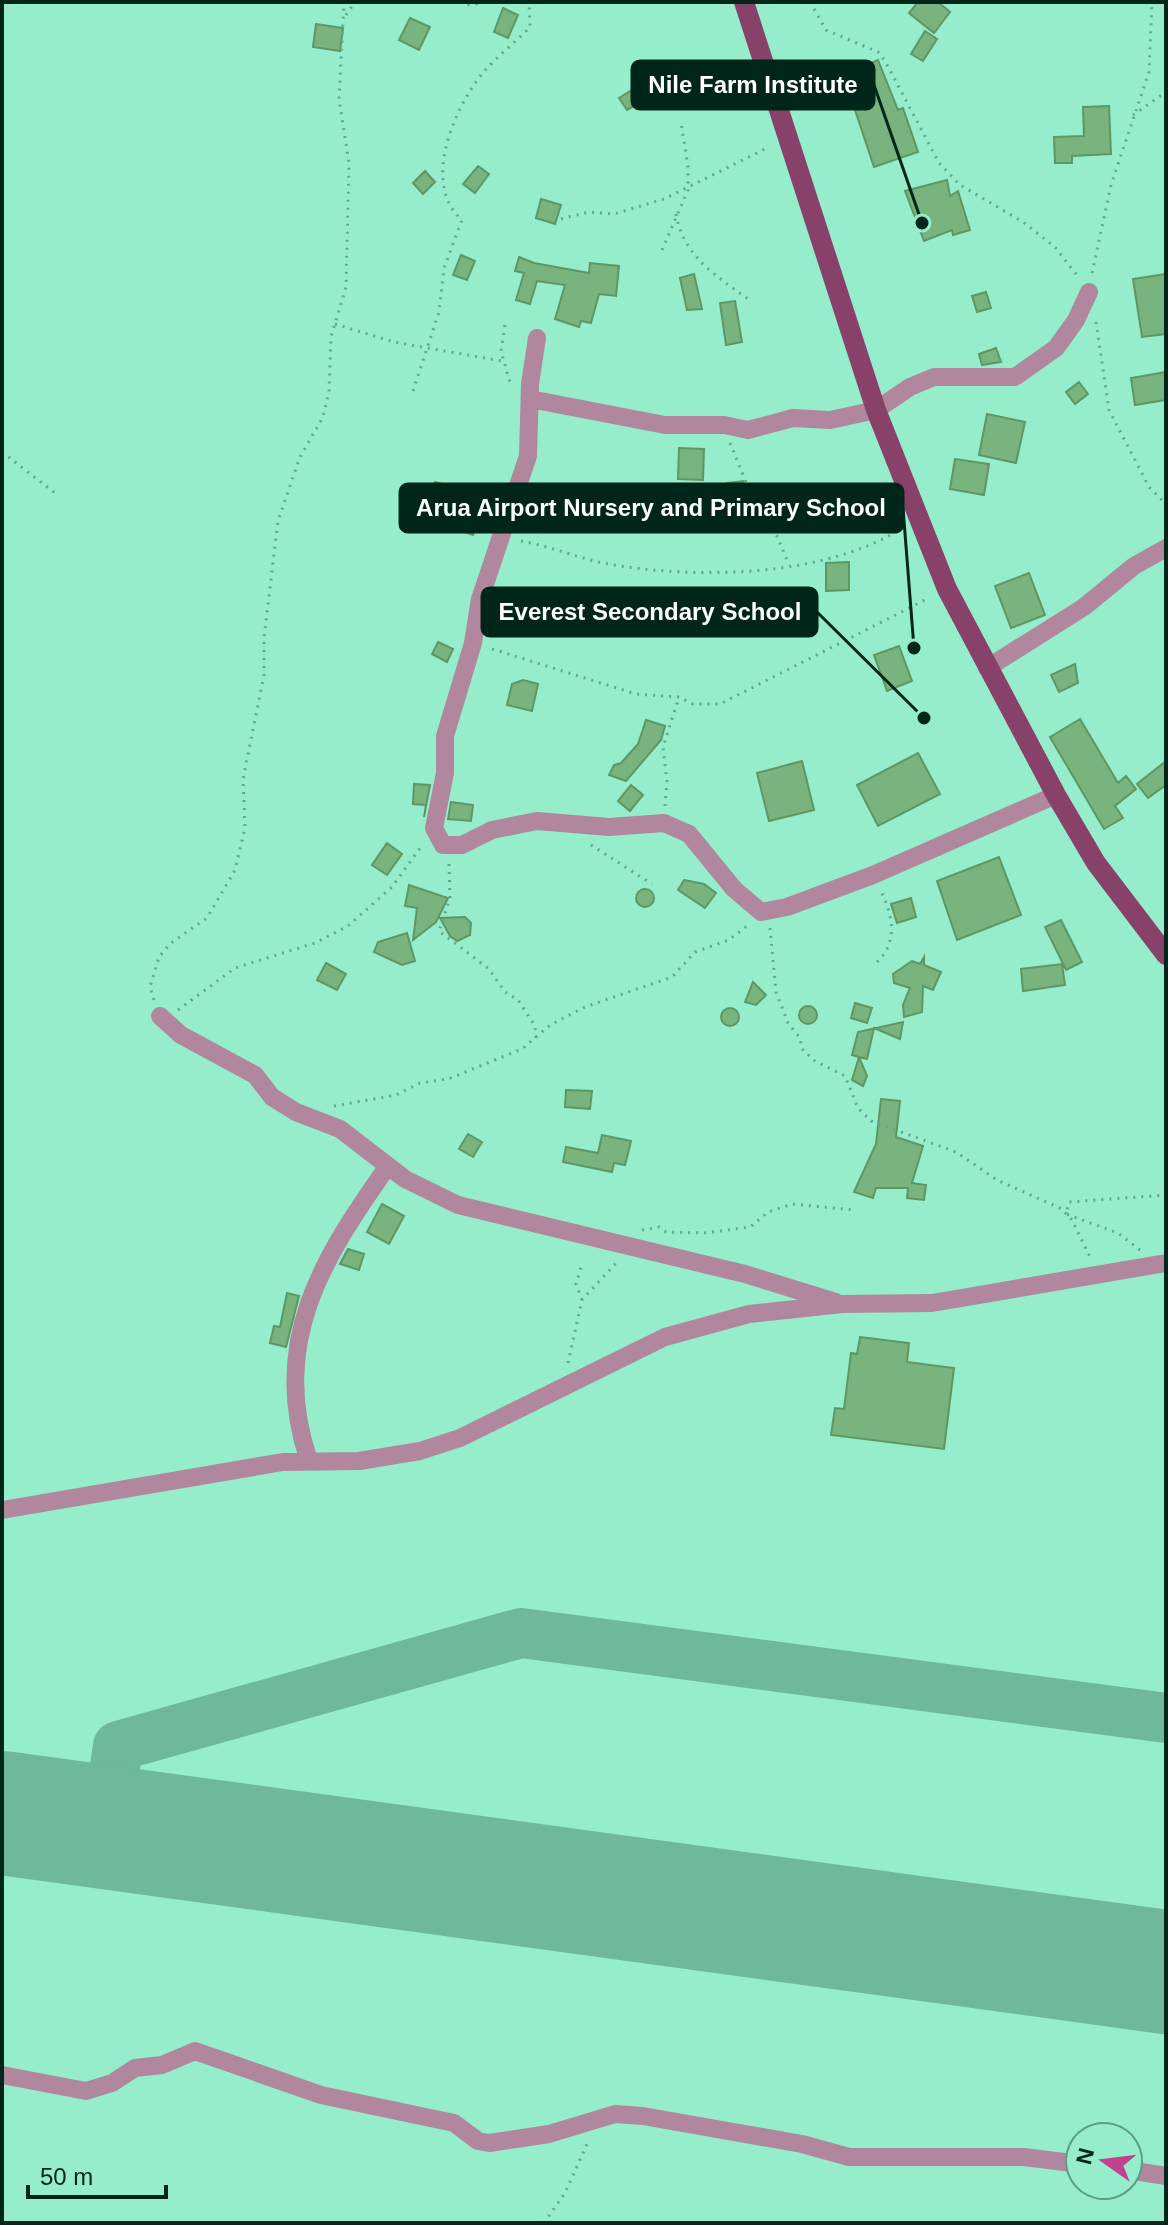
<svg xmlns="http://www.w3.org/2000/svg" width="1168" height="2225" viewBox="0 0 1168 2225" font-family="Arial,sans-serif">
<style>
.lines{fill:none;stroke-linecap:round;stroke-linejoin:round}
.taxiway{stroke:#6eb89c;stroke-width:50}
.runway{stroke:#6eb89c;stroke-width:124}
.building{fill:#79b47f;stroke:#5d9763;stroke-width:2}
.path{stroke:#62a78d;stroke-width:3;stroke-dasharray:2 6;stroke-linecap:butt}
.street{stroke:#b0879c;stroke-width:18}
.primary{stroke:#884269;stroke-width:20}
.leader{fill:none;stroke:#002519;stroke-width:3}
.callout-dot{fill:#002519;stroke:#96edcb;stroke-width:3}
.callout{fill:#002519;stroke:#002519;stroke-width:3}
.callout-label{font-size:24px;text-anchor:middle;font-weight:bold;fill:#fff}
</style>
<rect width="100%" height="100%" fill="#96edcb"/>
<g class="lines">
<path class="taxiway" d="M106,1827l12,-81 403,-113 645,85"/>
<path class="runway" d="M2,1813l1164,159"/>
</g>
<path class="building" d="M918,2h20l12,10 -16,21 -25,-20z
M503,8l15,7 -10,23 -14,-6z
M410,18l20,9 -11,23 -20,-10z
M316,24l27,4 -3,23 -27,-4z
M925,31l12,8 -14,22 -12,-7z
M878,60l20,50 5,-2 15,44 -44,15 -22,-66 -4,1 -11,-25z
M632,90l8,13 -13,7 -8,-12z
M1109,106l2,48 -39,2v7h-17l-1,-26 30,-1 -1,-29z
M478,166l11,8 -14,19 -12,-9z
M425,171l10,11 -12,12 -10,-11z
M947,180l3,16 8,-5 12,39 -17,5 -1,-5 -28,11 -19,-50z
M541,199l20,6 -6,19 -19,-6z
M461,255l14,6 -8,19 -14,-5z
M519,257l15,6 55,10 1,-10 29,3 -3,30 -17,-2 -8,29 -10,-2 -2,6 -24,-8 10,-34 -28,-4 -7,23 -14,-4 8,-27 -9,-2z
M694,274l8,35 -15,1 -7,-32z
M1166,274v60l-24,3 -9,-58z
M986,292l5,16 -14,4 -5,-16z
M735,301l7,41 -16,3 -6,-42z
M996,348l5,14 -19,3 -3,-11z
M1166,372v28l-31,5 -4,-27z
M1079,382l9,12 -13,10 -9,-12z
M987,414l38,8 -9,41 -37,-8z
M679,448l25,1 -1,31 -25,-1z
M955,459l34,5 -5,31 -34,-6z
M743,481l2,16 -16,2 -2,-16z
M435,482l45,12 -2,8 9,8 -6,19 -5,-2 -3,8 -14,-5 3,-7 -5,-1 3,-10 -31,-9z
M849,562v28l-23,1v-28z
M1029,573l16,42 -34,13 -16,-42z
M438,642l15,7 -6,13 -15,-8z
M899,646l13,35 -25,10 -13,-36z
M1075,664l3,19 -19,9 -8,-17z
M523,680l15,4 -6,27 -25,-6 5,-21z
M1080,719l38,64 8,-7 10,13 -21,17 8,12 -19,11 -54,-92z
M646,720l19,6 -4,14 -35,41 -17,-6 5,-10 7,-2 17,-19z
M918,753l22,41 -62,32 -21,-41z
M802,761l12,49 -45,11 -12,-48z
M1166,761v24l-18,13 -11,-14z
M414,784l16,1 -6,32 2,-12 -13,-1z
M631,785l12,10 -13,16 -12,-10z
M451,802l22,3 -2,16 -23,-2z
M387,843l15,11 -15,21 -15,-10z
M999,857l22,58 -64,25 -20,-59z
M684,880l20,4 12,9 -11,15 -27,-18z
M409,885l39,13 -12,24 -23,18 4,-32 -12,-2z
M636 898a9 9 0 1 1 18 0a9 9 0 1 1-18 0Z
M911,898l5,19 -19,6 -6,-19z
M465,917l6,6 -1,12 -13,6 -7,-5 -10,-18z
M1061,920l21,42 -16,8 -21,-43z
M407,933l8,28 -13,4 -28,-13 4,-10z
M924,957v8l17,7 -8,18 -10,-4 -1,26 -18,5 -1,-12 7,-17 -16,-5 -1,-9 19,-13 8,3z
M326,963l20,11 -9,16 -20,-10z
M1062,964l3,21 -42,6 -2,-22z
M753,982l13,13 -10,10 -11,-3z
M855,1003l17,5 -5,15 -16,-5z
M799 1015a9 9 0 1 1 18 0a9 9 0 1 1-18 0Z
M721 1017a9 9 0 1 1 18 0a9 9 0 1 1-18 0Z
M903,1022l-3,17 -26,-11 -7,31 -8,-2 8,19 -4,10 -11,-6 7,-23 -7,-2 6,-23z
M566,1090l26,1 -2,18 -25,-2z
M881,1099l19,2 -4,36 27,9 -11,37 14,2 -2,15 -17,-2 1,-10h-32l-3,10 -19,-6 22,-48z
M468,1134l14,8 -9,15 -14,-8z
M602,1135l29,6 -6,24 -11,-2 -2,9 -49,-10 3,-15 32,6z
M382,1204l22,12 -15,28 -22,-12z
M348,1249l16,5 -5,16 -19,-6z
M287,1293l12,3 -13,51 -16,-4 4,-17 6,1z
M860,1337l49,6 -2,19 47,6 -10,81 -113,-14 4,-27 9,1 7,-56 6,1z"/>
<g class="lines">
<path class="path" d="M460,2l10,3 19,-3
M810,2l16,28 52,22 7,9 54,102 21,22 63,37 32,25 24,31
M346,15l9,-13
M1133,115l33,-23
M676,214c7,42 41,63 75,87
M561,219l28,-7 25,2 50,-15 105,-52
M662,250l26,-60v-23l-7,-45
M1092,273l19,-88 38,-113 3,-70
M1096,322l13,88 40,77 17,17
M335,324l59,18 108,19
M505,325l-4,26 10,35
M413,391l26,-79 5,-44 18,-48c-41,-36 -8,-111 20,-146 14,-17 33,-31 48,-47l-1,-25
M730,443l27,66 20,27 12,29
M2,452l53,41
M521,541c28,5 54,16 82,22 91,17 222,15 301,-36
M492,649l144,45 43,3 14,7h27l209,-106
M665,806l2,-25 -4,-34 16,-50
M591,845l61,39
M449,864l1,34 -11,33 50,38 16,23 13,8 17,26 1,12
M770,928l6,64 12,31 12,15 2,11 13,12 30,15 13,32 13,13 85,31 41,28 65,29 10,11 18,37
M877,962c21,-20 16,-45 5,-69
M154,1000l-4,-13 9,-30 12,-14 36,-25 28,-48 10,-42 -2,-49 21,-104v-37l14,-117 22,-64 23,-40 6,-25 2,-55 15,-50 3,-124 -10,-64 5,-97
M178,1010l57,-42 80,-25 33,-17 44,-39 31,-43
M334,1106l62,-11 24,-12 28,-4 74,-30 28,-24 35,-18 87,-30 23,-25 34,-12 19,-15
M642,1230l17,-3 7,5 38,1 46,-6 18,-15 24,-8 62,6
M1140,1250l-22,-17 -52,-19 3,-12 97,-7
M582,1300l-6,-16 6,-20
M568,1363l14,-63 35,-38
M544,2223l21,-30 23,-51"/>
<path class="street" d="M537,338l-7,46 -2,72 -48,143 -7,44 -28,93v37l-11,55 9,17h19l30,-15 45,-9 72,6 55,-4 25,11 45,55 27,23 26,-5 86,-32 183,-80
M530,399l135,26h59l24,5 45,-12 37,2 46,-10 34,-23 24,-10h81l41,-29 20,-28 13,-28
M987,668l97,-61 50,-41 32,-18
M160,1016l21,19 74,40 17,22 24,15 44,17 65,50 53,26 287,69 91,28
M309,1461c-40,-118 13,-202 79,-295
M2,1510l281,-48 76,-1 61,-10 40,-13 205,-101 84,-23 93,-10 90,-1 234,-40
M2,2075l84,16 26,-8 23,-15 27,-3 33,-14 126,44 133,28 24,18 11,2 60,-9 66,-20 28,2 159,28 47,13h175l56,7
M1128,2170l38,6"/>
<path class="primary" d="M744,2l132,408 71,179 109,206 40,68 70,92"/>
</g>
<path class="leader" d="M922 223L874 85M914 648L903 508M924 718L817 612"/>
<g class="callout-dot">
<circle cx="922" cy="223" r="8"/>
<circle cx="914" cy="648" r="8"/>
<circle cx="924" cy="718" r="8"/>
</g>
<g class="callout">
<rect x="632" y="61" width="242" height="48" rx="8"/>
<rect x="400" y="484" width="503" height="48" rx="8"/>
<rect x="482" y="588" width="335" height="48" rx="8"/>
</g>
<g class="callout-label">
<text x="753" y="93">Nile Farm Institute</text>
<text x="651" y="516">Arua Airport Nursery and Primary School</text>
<text x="650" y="620">Everest Secondary School</text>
</g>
<rect width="1168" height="2225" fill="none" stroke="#002519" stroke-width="8"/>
<g transform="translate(1104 2161) rotate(284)"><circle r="38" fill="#96edcb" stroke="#5a9d84" stroke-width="2"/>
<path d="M0-6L14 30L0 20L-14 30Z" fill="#c1428e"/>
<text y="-12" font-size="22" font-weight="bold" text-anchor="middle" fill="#002519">N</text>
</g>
<path d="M28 2185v12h138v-12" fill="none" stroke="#002519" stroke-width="4"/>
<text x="40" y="2185" font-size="24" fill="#002519" stroke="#96edcb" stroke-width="6" paint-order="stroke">50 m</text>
</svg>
